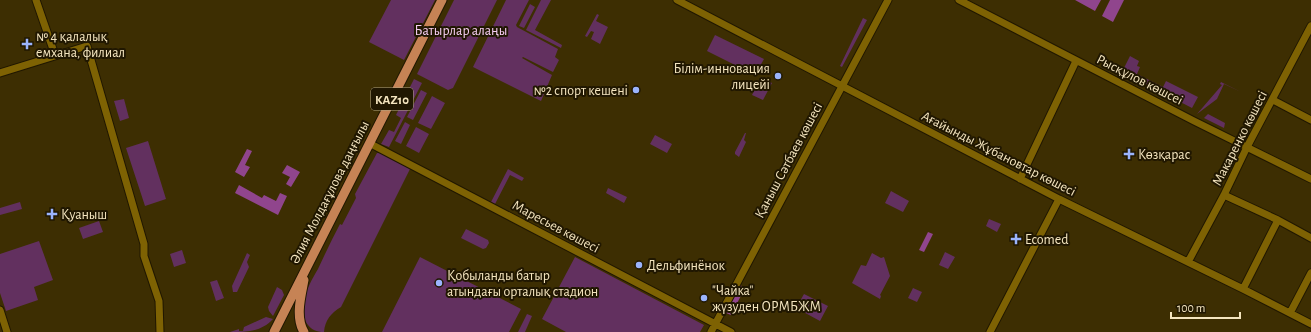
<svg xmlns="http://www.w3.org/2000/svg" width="1311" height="332" viewBox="0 0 1311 332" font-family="'Alegreya Sans',sans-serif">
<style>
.green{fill:#62305f}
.forest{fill:#90458d}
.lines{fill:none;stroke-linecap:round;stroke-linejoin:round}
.minor-casing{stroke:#201701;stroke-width:9}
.major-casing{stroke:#201701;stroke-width:11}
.minor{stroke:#7e6203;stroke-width:7}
.major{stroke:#c68355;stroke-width:9}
.poi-dot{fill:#9bb4fd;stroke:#201701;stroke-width:1.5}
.labels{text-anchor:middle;stroke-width:4;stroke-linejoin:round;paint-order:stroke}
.shield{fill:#201701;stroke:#b4a786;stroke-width:1}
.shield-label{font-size:13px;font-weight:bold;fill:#f4e5bf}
.park-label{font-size:14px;fill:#f6cdf2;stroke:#201701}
.poi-label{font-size:14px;fill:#f4e5bf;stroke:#201701;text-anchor:start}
.street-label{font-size:14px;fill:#f4e5bf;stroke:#201701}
</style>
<rect width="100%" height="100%" fill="#3d2e02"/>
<path class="green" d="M391,0h44l-31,60 -35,-18z
M454,0h43l-44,88 -5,2 -31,-16z
M506,0h23l-13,25 1,2 41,22 -3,8 4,3 -6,12 -30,-15 -1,1 30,17 -11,26 -68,-34z
M541,0h10l-16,30 27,15 -1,3 -35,-18z
M530,4l5,3 -11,21 -5,-2z
M597,14l2,1 -3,6 12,6 -8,17 -9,-5 3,-7 -3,-1 -4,6 -2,-1z
M863,18l4,2 -25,47 -2,-1z
M715,35l49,24 -9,16 -48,-24z
M1130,56l9,5 -2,5 3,1 -3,7 26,13 3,-6 32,16 -6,11 -70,-36z
M761,77l11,6 -9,17 -11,-5z
M414,79l8,4 -33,64 -8,-3 8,-14 5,2 7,-14 -5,-3z
M1221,82l20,10 -17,-8 -7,15 -20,15 25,-29 -2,-1z
M421,90l6,3 -14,27 -6,-3z
M432,96l13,7 -14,26 -13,-6z
M124,99l5,19 -9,3 -6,-20z
M1208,114l17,9 -1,5 -20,-10z
M405,122l5,3 -9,19 -6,-3z
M416,127l13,7 -10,19 -13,-7z
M745,133h1l-2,7 2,2 -7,15 -4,-3v-2z
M655,135l17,9 -5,9 -17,-9z
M148,141l18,58 -21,7 -19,-58z
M377,153h4l29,16 -69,138c-10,6 -16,13 -17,25 -18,0 -23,-16 -20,-31 2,-11 8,-22 14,-32 7,-15 14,-30 22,-45l2,1 14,-27 -1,-4z
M508,169l16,9 -2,3 -12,-6 -15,29 -4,-2z
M608,188l19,9 -3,6 -18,-10z
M891,191l18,10 -6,11 -18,-9z
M20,202l2,7 -22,6v-7z
M989,219l12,5 -4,8 -11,-6z
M99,221l4,11 -20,7 -4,-11z
M466,229l22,11 1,3 -3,5 -3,1 -22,-11z
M39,241l14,39 -19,7 4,13 -32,11 -6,-18v-39z
M182,250l4,13 -12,4 -4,-13z
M945,252l10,5 -7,12 -9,-4z
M247,253l3,2 -3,7 2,5 -12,25h-4l-1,-6z
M872,253l9,5 3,-1 6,19 -10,19 1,1 -1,3 -28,-16 9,-18 5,1z
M420,257l101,52 -12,23h-127z
M575,257l129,68 -4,7h-134l-24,-13z
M217,280l7,18 -8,3 -6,-19z
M277,287l5,3 2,5 -11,21 -4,-5 -1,-4z
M913,288l9,4 -5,10 -9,-4z
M804,294l24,12 -8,15 -24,-13z
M527,314l5,2 -7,16h-7z
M266,317l7,2c-12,13 -26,13 -43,13l9,-3v2h4l1,-4z"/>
<path class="forest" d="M1075,0h26l-6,11z
M1110,0h14l-11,22 -11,-6z
M247,149l5,2 -7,14 5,2 -6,10 -9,-5z
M287,165l13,7 -9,15 -5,-3 4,-7 -8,-4z
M239,185l23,13 2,-3 12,6 4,-8 7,3 -9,19 -43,-22z
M928,232l5,2 -9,18 -5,-2z
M740,285l5,3 -14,27 -5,-2z"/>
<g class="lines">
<g class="minor-casing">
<path id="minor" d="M36,0l19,55
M677,0l382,199 184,90 68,35
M959,0l235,121 117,58
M0,73l87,-27 57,198v12l15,45 1,31
M1273,100l38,20
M369,143l362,189
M1020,179l56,-118
M1224,195l54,25 33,18
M1188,262l36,-67 23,-48 64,-121
M1243,289l35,-69
M0,310l7,22
M1290,313l21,-40
M711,332l177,-332
M990,332l69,-133"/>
</g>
<g class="major-casing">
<path id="major" d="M304,280c-3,16 -9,37 0,52
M274,332l168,-332"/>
</g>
<use href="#minor" class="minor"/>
<use href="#major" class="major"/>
</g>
<g class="poi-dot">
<path d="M25 38h4v4h4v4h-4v4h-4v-4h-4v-4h4z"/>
<circle cx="778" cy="76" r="4"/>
<circle cx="636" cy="90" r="4"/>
<path d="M1127 148h4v4h4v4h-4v4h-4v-4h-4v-4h4z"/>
<path d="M50 208h4v4h4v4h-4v4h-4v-4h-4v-4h4z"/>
<path d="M1014 233h4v4h4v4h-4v4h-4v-4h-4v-4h4z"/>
<circle cx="639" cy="265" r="4"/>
<circle cx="439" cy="283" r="4"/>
<circle cx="704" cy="298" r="4"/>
</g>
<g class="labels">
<rect class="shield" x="371" y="88" width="42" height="22" rx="3"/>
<g class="shield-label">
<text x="392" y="104">KAZ10</text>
</g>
<g class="park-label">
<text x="461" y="35">Батырлар алаңы</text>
</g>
<g class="poi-label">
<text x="36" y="41">№ 4 қалалық<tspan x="36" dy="16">емхана, филиал</tspan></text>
<text x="770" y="73" text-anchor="end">Білім-инновация<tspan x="770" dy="16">лицейі</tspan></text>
<text x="628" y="95" text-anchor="end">№2 спорт кешені</text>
<text x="1138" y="159">Көзқарас</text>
<text x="61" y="219">Қуаныш</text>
<text x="1025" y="244">Ecomed</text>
<text x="647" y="270">Дельфинёнок</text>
<text x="447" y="280">Қобыланды батыр<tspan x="447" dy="16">атындағы орталық стадион</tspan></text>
<text x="712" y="295">"Чайка"<tspan x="712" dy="16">жүзуден ОРМБЖМ</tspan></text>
</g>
<g class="street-label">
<text transform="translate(1140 79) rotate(27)" y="5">Рысқұлов көшсеі</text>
<text transform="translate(1239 138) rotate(-63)" y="5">Макаренко көшесі</text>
<text transform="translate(999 153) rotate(27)" y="5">Ағайынды Жұбановтар көшесі</text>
<text transform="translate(788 160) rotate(-62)" y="5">Қаныш Сәтбаев көшесі</text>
<text transform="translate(329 192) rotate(-63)" y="5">Әлия Молдағұлова даңғылы</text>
<text transform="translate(556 226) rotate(28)" y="5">Маресьев көшесі</text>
</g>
</g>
<path d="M1171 312v6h69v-6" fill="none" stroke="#f4e5bf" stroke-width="2"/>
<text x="1177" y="312" font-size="12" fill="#f4e5bf" stroke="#201701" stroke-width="3" paint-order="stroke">100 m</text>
</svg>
